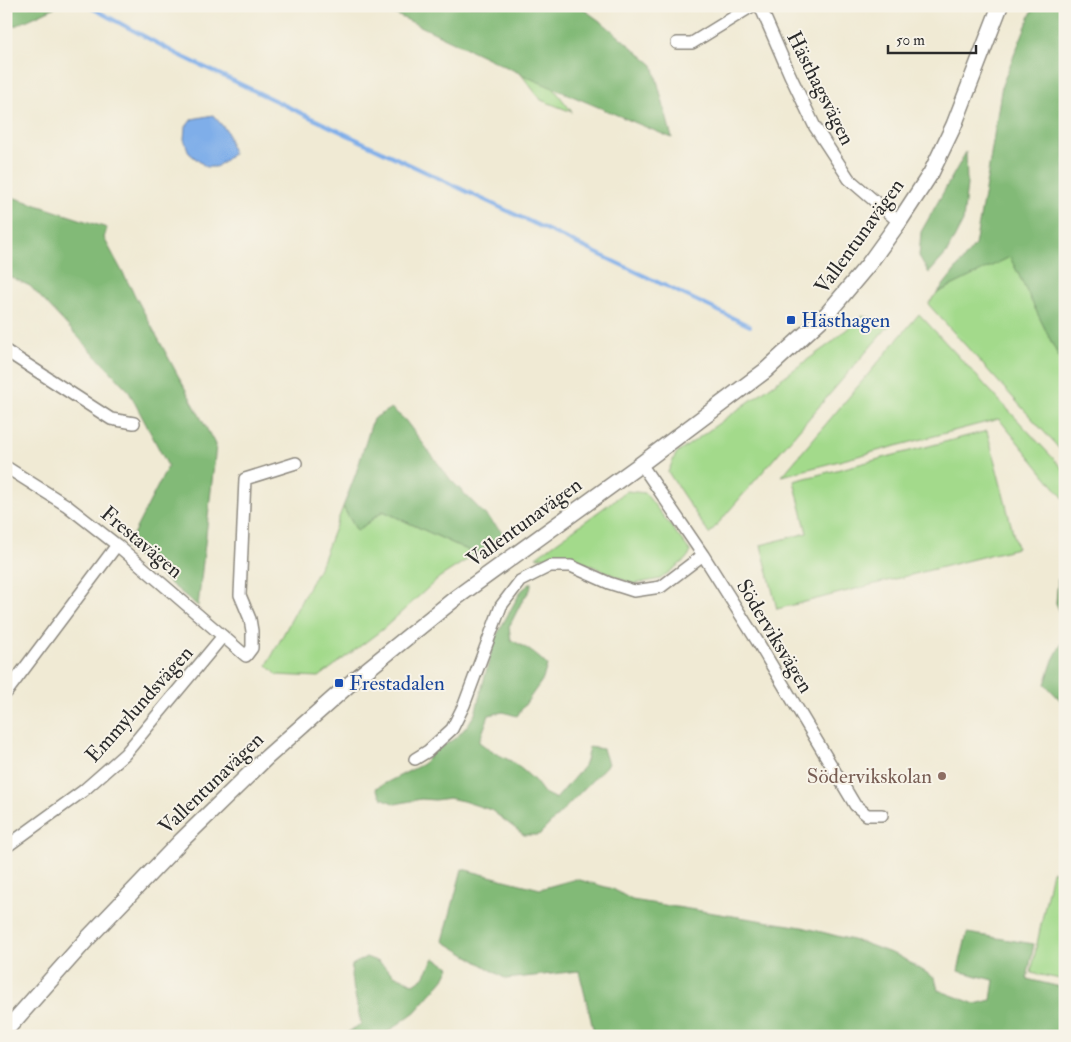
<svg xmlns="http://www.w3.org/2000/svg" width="1071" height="1042" viewBox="0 0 1071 1042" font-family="'IM FELL Double Pica',serif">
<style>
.green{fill:#a3da8b;stroke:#67825b}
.forest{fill:#82ba77;stroke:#567251}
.water{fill:#7faee9;stroke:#556c8a}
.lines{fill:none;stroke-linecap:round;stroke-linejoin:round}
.stream{stroke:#7faee9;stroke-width:4}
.minor-casing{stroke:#8e8a80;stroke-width:14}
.secondary-casing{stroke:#8e8a80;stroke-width:18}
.minor{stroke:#fff;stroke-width:11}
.secondary{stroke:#fff;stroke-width:15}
.transit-dot{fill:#1a4fb4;stroke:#f7f3e8;stroke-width:2}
.education-dot{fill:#8d6e63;stroke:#f7f3e8;stroke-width:2}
.labels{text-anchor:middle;stroke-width:4;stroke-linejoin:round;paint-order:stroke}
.street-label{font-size:21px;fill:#2b2b2b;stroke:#f7f3e8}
.transit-label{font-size:21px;fill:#164399;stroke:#f7f3e8;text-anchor:start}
.education-label{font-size:21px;fill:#785e54;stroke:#f7f3e8;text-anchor:end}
</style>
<rect width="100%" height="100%" fill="#f7f3e8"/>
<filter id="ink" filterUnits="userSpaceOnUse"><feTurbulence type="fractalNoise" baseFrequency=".02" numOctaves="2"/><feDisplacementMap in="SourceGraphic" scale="10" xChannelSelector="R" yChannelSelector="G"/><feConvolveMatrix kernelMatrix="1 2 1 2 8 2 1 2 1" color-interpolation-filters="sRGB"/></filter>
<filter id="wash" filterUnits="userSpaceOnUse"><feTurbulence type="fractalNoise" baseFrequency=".0096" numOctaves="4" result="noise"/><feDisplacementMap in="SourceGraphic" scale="20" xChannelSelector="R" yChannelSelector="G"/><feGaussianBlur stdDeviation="1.12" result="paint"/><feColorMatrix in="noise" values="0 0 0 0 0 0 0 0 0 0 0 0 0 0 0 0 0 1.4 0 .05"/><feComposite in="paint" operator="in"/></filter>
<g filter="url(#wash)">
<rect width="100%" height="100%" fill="#f0ead4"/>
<path class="green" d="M468,6h22l82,106 -31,-12z
M1010,256l55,114v85l-137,-151 9,-11z
M919,314l146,157v29l-66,-81 -217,57z
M862,316l30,6 -183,212 -41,-62 8,-18 155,-111z
M987,431l30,117 -240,61 -16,-64 46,-12 -13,-52z
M627,491l18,2 46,59 -6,8 -25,19 -27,5 -61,-27h-36z
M343,507l14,24 26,-20 93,43 -36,23 -57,52 -64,48 -42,-2 -10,-10 54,-101z
M1052,871l13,3v106l-34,-7z"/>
<path class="forest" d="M6,6h52l-52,24z
M378,6h201l25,18 49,41 19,73 -138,-58z
M1034,6h31v364l-55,-113 -73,36 38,-48 12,-66 15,-94z
M966,152l1,32 -4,37 -17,33 -17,19 -10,-17 2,-24z
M6,195l101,33 -3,10 112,208 -18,160 -72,-58 42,-82 -40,-76 -98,-104 -24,-11z
M391,408l14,12 45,59 54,55 -28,20 -93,-43 -26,20 -14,-24 13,-34 17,-54z
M1065,573v50l-9,-20 2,-24z
M532,582l-2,8 -9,13 -12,24 2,13c15,7 25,14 36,25l-4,14 -26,37 -14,-4 -14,3 -10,27 12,9 20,10 13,10 11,10 9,12 12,6 28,-33 2,-5 3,-14 14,2 5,15 -69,71h-15l-33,-25 -28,-9 -14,-3 -14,2 -14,-1 -26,5 -13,-6 -6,-10 47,-24 9,-11 25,-16 10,-11 8,-12 20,-76 26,-47z
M1065,637v68l-20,-21 8,-24z
M462,869l78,20 36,-10 37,10 19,11 170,27 62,16 35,13 36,22 3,12 37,14 16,-4 3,-20 -36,-9 9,-38 67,11 -7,35 38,9v48h-470l-16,-65 -73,8 -63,-38z
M366,957l13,5 15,13 20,9 10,-7 10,-19 16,9 -6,12 -29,33 -33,24h-40l19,-12 -10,-48 1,-11z"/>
<path class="water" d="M213,115l14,16 6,23 -17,13h-10l-17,-14 -5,-14 1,-11 7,-9z"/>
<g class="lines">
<path class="stream" d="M90,7l89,48 571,271"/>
</g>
</g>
<g filter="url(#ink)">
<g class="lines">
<g class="minor-casing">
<path id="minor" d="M760,6l30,69 25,52 34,52 50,43
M677,43h15l60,-37
M6,351l105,68 23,4
M641,464l62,91 56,89 96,161 12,10h15
M6,467l60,38 51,40 129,111 6,-8v-17l-2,-12 -10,-24 5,-116 51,-16
M6,693l111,-148
M415,759l13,-8 24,-22 12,-24 37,-99 19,-25 30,-15h21l38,17 25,8 27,-4 42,-32
M6,847l77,-56 42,-37 98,-118"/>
</g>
<g class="secondary-casing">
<path id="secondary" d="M6,1030l82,-92 94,-98 84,-82 87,-77 104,-84 184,-133 124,-93 62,-57 41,-49 31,-43 32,-49 23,-48 46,-119"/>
</g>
<use href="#minor" class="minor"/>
<use href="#secondary" class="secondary"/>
</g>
</g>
<g class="transit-dot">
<rect x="786" y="315" width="10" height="10" rx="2.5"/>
<rect x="334" y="678" width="10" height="10" rx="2.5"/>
</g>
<circle class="education-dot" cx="942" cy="776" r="5"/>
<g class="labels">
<g class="street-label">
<text transform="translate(821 88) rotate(63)" y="7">Hästhagsvägen</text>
<text transform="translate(859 236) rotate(-54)" y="7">Vallentunavägen</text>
<text transform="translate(524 522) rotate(-36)" y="7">Vallentunavägen</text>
<text transform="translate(142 542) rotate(40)" y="7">Frestavägen</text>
<text transform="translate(775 636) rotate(59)" y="7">Söderviksvägen</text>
<text transform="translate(139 704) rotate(-48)" y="7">Emmylundsvägen</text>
<text transform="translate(211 783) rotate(-44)" y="7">Vallentunavägen</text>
</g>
<g class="transit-label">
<text x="801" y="327">Hästhagen</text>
<text x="349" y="690">Frestadalen</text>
</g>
<g class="education-label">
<text x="932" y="783">Södervikskolan</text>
</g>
</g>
<rect width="1071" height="1042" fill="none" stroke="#f7f3e8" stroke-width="25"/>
<path d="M888 45v8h88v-8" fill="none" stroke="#2b2b2b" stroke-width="2.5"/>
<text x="896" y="45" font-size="15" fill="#2b2b2b" stroke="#f7f3e8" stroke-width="4" paint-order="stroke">50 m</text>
</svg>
